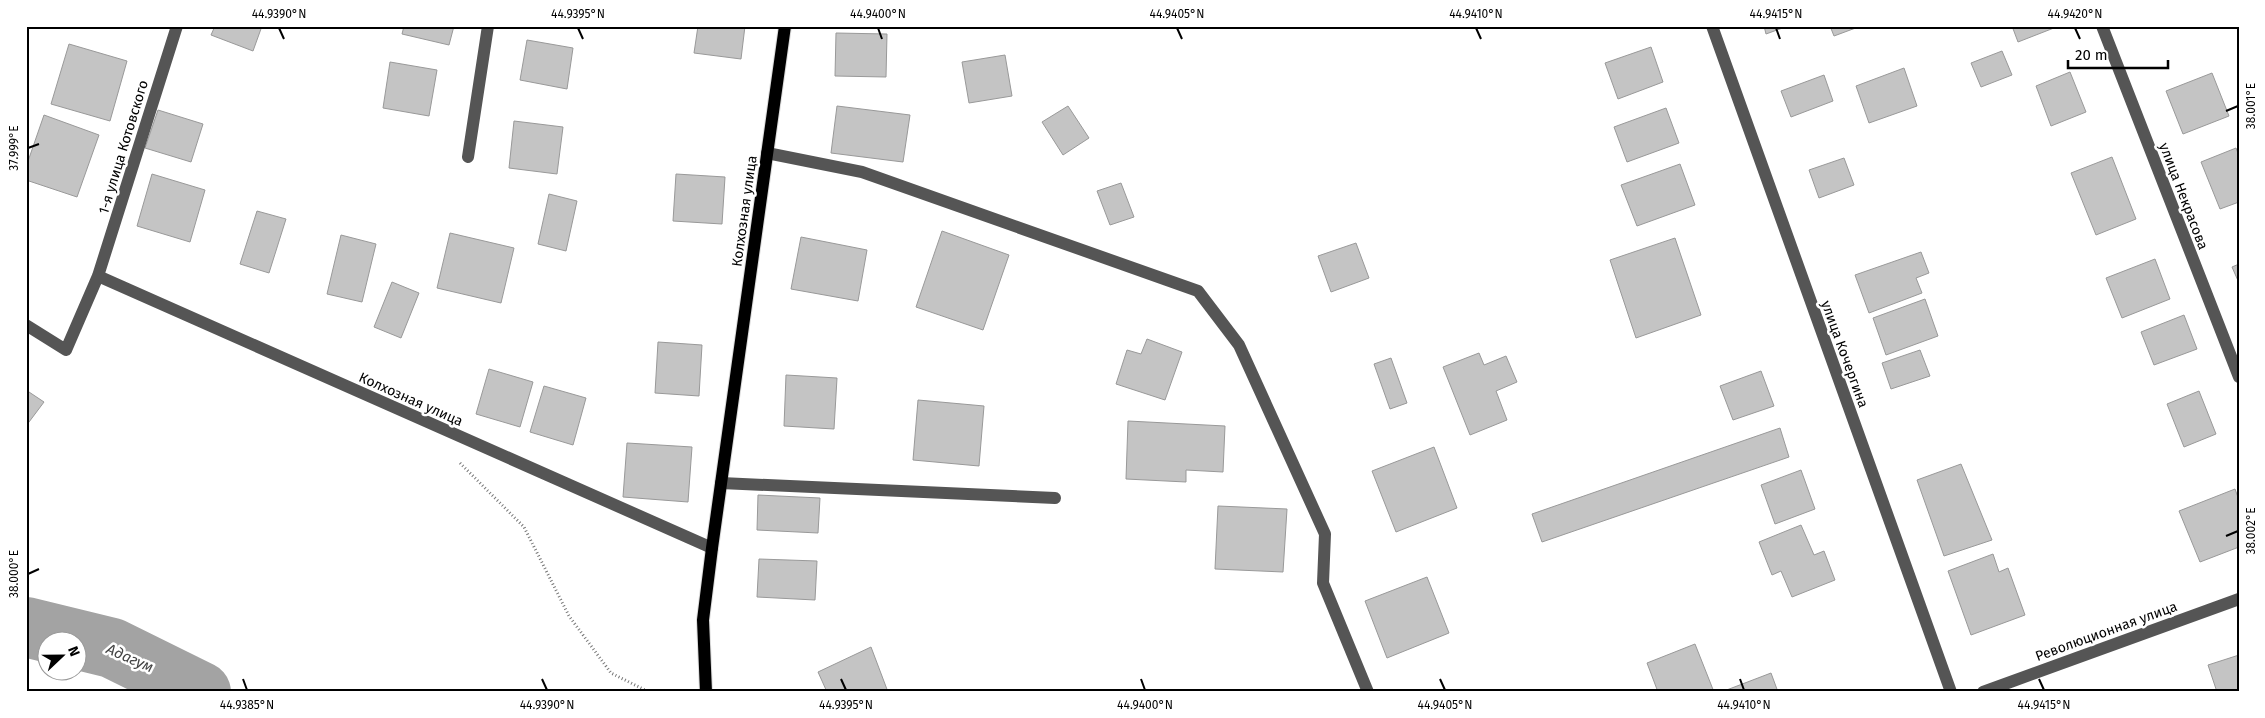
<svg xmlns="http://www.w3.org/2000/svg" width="2265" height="718" viewBox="0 0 2265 718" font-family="'Fira Sans',sans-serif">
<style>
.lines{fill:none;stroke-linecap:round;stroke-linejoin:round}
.river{stroke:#a3a3a3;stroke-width:60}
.building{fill:#c4c4c4;stroke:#999}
.major-casing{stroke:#dbdbdb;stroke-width:14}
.path{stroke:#777;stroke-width:3;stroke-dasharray:1 2.5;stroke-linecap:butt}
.minor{stroke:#555;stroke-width:12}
.major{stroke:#000;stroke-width:12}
.ticks{fill:none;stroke:#000;stroke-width:2}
.labels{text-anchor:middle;stroke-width:5;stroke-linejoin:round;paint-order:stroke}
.street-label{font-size:14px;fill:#000;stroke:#fff}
.water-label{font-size:15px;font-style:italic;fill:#444;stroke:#fff}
.neatline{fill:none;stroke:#000;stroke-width:2}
.ticks-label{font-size:12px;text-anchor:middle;fill:#000}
</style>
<rect width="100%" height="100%" fill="#fff"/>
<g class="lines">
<path class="river" d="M26,627l86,21 89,44"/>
</g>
<path class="building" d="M215,26h47l-9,25 -42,-16z
M404,26h50l-5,19 -47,-11z
M698,26h47l-4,33 -47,-6z
M1764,26h24l-22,8z
M1830,26h31l-27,10z
M2012,26h47l-41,16z
M836,33l51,1 -1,43 -51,-1z
M527,40l46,8 -6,41 -47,-9z
M69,44l58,17 -17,60 -59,-17z
M1651,47l12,35 -45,17 -13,-36z
M2002,51l10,24 -31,12 -10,-24z
M1005,55l7,41 -43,7 -7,-41z
M390,62l47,8 -8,46 -46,-8z
M1904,68l13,38 -48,17 -13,-37z
M2070,72l16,40 -35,14 -15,-40z
M2212,73l17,43 -46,18 -17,-43z
M1824,75l9,26 -42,16 -10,-26z
M837,106l73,9 -7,47 -72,-9z
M1068,106l21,32 -26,17 -21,-33z
M1666,108l13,35 -52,19 -13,-35z
M158,110l45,14 -12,38 -46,-14z
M44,115l55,20 -22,62 -51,-17v-13z
M514,121l49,6 -6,47 -48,-6z
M2236,148l3,8v46l-19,7 -19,-47z
M2112,157l24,62 -40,16 -25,-62z
M1844,158l10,27 -35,13 -10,-28z
M1680,164l15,41 -58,21 -16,-41z
M152,174l53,16 -15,52 -53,-16z
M676,174l49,3 -3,47 -49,-3z
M1121,183l13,34 -24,8 -13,-34z
M549,194l28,7 -11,50 -28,-7z
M257,211l29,8 -17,54 -29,-9z
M942,231l67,24 -26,75 -67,-23z
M450,233l64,15 -13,55 -64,-15z
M341,235l35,9 -14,58 -35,-8z
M801,237l66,13 -9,51 -67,-12z
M1675,238l26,77 -65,23 -26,-78z
M1356,243l13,35 -38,14 -13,-36z
M1921,252l8,21 -13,5 6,15 -53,20 -14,-38z
M2155,259l15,40 -48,19 -16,-40z
M2239,264v19l-7,-16z
M392,282l27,11 -18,45 -27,-11z
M1925,299l13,37 -52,19 -13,-37z
M2184,315l13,34 -43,16 -13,-33z
M1147,339l35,13 -17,48 -49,-16 11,-34 14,4z
M658,342l44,3 -3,51 -44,-3z
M1920,350l10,26 -39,13 -9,-26z
M1479,353l5,12 22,-9 11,26 -21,9 11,29 -37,15 -27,-68z
M1391,358l16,45 -17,6 -16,-45z
M489,369l44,13 -13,45 -44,-13z
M1761,371l13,35 -41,14 -13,-34z
M786,375l51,3 -3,51 -50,-3z
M544,386l42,12 -13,47 -43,-13z
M26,390l18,12 -18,24z
M2199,391l17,43 -32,13 -17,-43z
M918,400l66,6 -5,60 -66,-6z
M1128,421l97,5 -2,46 -37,-2v12l-60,-3z
M1780,428l9,29 -247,85 -10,-28z
M627,443l65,4 -4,55 -65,-5z
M1434,447l23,61 -61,24 -24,-61z
M1961,464l31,76 -48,16 -27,-76z
M1801,470l14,39 -40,15 -14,-39z
M2235,489l4,11v47l-39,15 -21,-51z
M758,495l62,3 -2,35 -61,-3z
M1218,506l69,3 -4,63 -68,-3z
M1801,525l13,30 10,-4 11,29 -43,17 -11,-26 -9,4 -13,-33z
M1993,554l6,18 9,-4 17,47 -54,20 -23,-64z
M759,559l58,2 -2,39 -58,-3z
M1427,577l22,56 -62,25 -22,-57z
M1695,644l19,48h-56l-11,-29z
M871,647l17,45h-61l-9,-20z
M2239,655v37h-22l-9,-27z
M1771,673l7,19h-54v-1z"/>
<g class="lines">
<g class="major-casing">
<path id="major" d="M706,692l-3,-72 9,-72 73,-522"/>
</g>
<path class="path" d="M460,463l64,64 45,89 42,57 38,19"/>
<path class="minor" d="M1712,26l239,666
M2102,26l137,351
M767,153l95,19 336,119 41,54 86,189 -2,49 45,109
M468,157l20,-131
M98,276l614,272
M26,325l40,25 32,-74 79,-250
M721,483l334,15
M1983,692l256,-93"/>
<use href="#major" class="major"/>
</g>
<path class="ticks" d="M279,28l5,11M578,28l5,11M878,28l4,11M1177,28l5,11M1476,28l5,11M1776,28l4,11M2075,28l5,11M2226,111l12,-5M28,148l11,-4M2226,536l12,-5M28,574l11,-5M243,679l4,11M542,679l5,11M841,679l5,11M1141,679l4,11M1440,679l5,11M1740,679l4,11M2039,679l5,11"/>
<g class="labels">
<g class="street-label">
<text transform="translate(123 147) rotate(-73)" y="5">1-я улица Котовского</text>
<text transform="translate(2184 196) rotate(69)" y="5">улица Некрасова</text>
<text transform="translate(744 211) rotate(-82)" y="5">Колхозная улица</text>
<text transform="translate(1845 354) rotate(70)" y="5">улица Кочергина</text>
<text transform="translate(411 399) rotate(24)" y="5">Колхозная улица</text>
<text transform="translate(2106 631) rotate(-20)" y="5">Революционная улица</text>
</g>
<g class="water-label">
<text transform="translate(130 658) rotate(24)" y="5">Адагум</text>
</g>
</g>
<rect width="2265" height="718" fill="none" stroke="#ffffff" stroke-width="55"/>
<g transform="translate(62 656) rotate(68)"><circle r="24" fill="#ffffff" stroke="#999999"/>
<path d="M0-4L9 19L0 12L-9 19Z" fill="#000000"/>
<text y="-8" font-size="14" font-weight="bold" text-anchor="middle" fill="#000000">N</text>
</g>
<path d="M2068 60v8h100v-8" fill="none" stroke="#000000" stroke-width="2.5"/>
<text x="2075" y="60" font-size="15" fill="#000000" stroke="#ffffff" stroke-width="4" paint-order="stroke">20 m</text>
<rect x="28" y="28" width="2210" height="662" class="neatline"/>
<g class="ticks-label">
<text x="279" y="18">44.9390°N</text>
<text x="578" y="18">44.9395°N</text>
<text x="878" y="18">44.9400°N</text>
<text x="1177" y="18">44.9405°N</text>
<text x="1476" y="18">44.9410°N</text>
<text x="1776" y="18">44.9415°N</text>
<text x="2075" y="18">44.9420°N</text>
<text transform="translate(2251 106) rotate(-90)" y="4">38.001°E</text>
<text transform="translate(14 148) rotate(-90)" y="4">37.999°E</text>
<text transform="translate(2251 531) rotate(-90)" y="4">38.002°E</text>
<text transform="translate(14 574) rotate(-90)" y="4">38.000°E</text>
<text x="247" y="709">44.9385°N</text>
<text x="547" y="709">44.9390°N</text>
<text x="846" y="709">44.9395°N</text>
<text x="1145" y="709">44.9400°N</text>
<text x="1445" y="709">44.9405°N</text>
<text x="1744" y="709">44.9410°N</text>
<text x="2044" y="709">44.9415°N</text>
</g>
</svg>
